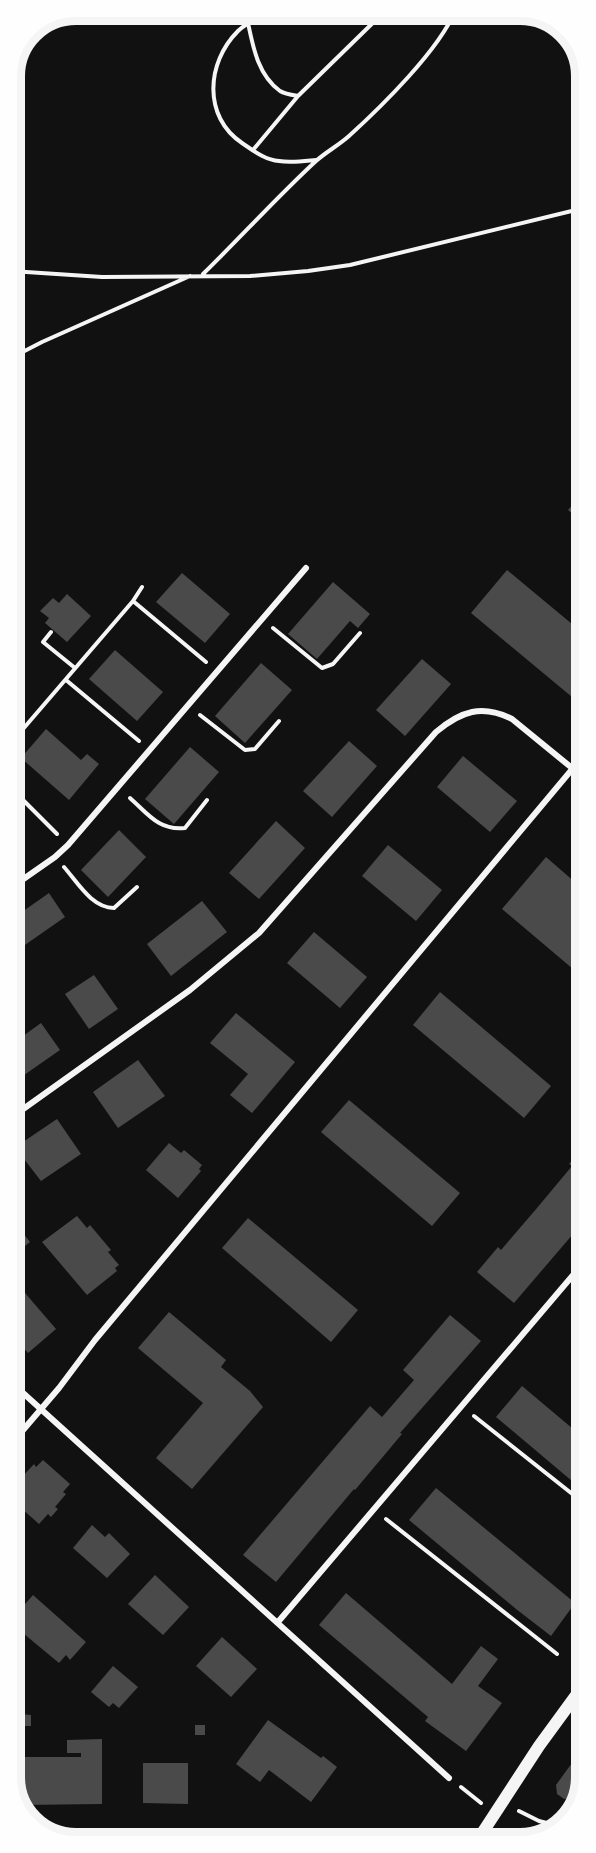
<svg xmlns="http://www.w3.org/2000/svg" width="596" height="1853" viewBox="0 0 596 1853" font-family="Lora,serif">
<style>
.building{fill:#4a4a4a}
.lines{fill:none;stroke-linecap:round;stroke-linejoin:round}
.path{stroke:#f5f5f5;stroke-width:4}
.minor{stroke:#f5f5f5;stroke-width:6}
.secondary{stroke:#f5f5f5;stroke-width:12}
.rim{fill:none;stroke:#f5f5f5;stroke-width:8}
</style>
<rect width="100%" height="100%" fill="#111"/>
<path class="building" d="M584,492v32l-16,-14z
M507,570l65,54 12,-14v97l-113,-94z
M182,573l48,41 -25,29 -49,-41z
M333,582l37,32 -12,14 -8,-7 -33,38 -29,-25z
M67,594l24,22 -24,26 -22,-19 4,-5 -9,-7 13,-13 6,5z
M115,650l48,42 -26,29 -48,-42z
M422,659l29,25 -46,52 -29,-26z
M261,663l31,27 -47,53 -30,-27z
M11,683l12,11 -12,14z
M46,729l35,31 6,-6 12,10 -30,36 -48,-42z
M349,741l28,25 -45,51 -29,-26z
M190,747l29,25 -45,52 -29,-25z
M463,756l54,45 -27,31 -53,-45z
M276,821l29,27 -46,51 -30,-26z
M119,830l27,27 -38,40 -27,-27z
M388,845l54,45 -26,31 -54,-45z
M546,857l38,33v66l-11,13 -71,-60z
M49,893l16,24 -53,37v-35z
M202,901l25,31 -56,44 -24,-32z
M314,932l53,45 -27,31 -53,-45z
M94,975l24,34 -29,20 -24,-35z
M440,992l111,94 -27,32 -111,-93z
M236,1013l59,49 -43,51 -22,-18 18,-21 -38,-31z
M41,1023l19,27 -43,30 -5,-8v-28z
M138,1060l27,36 -47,32 -25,-36z
M349,1100l111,93 -28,33 -111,-94z
M57,1119l24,35 -40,27 -17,-22 1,-1 -8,-12z
M169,1143l12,10 3,-3 18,15 -3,4 2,2 -23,27 -32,-28z
M585,1145v75l-71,83 -37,-31 21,-25 3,3 36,-42 35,-42 -3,-2z
M77,1216l10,12 3,-3 21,25 -3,2 11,13 -4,3 2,3 -30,24 -45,-53z
M248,1218l110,92 -27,32 -109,-94z
M16,1224l14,18 -10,8 -8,-11v-12z
M13,1279l43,50 -28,24 -16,-18z
M169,1312l57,48 -5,7 29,24 13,16 -71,82 -36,-31 47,-55 -65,-55z
M585,1313v24l-12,-9z
M450,1315l31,26 -81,92 2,1 -47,56 -1,-1 -78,93 -33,-27 127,-149 12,11 32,-37 -11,-10z
M522,1386l63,53v53l-89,-75z
M43,1460l27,24 -7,8 3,2 -11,13 3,2 -7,8 -3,-3 -9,10 -27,-24v-12l3,-3 -3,-3 7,-8 3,3 12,-13 2,3z
M436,1488l139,115 -24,33 -35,-27 -107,-89z
M92,1525l13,12 4,-4 21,21 -23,24 -34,-30z
M155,1575l34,32 -26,28 -35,-31z
M346,1593l106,91 29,-38 17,13 -20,27 24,17 -36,48 -41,-30 3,-4 -109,-92z
M33,1595l53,47 -16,18 -4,-5 -7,8 -47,-39v-5z
M222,1637l35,32 -26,28 -35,-31z
M113,1666l25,21 -19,21 -6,-5 -4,4 -18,-15z
M20,1714l11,1v11h-12z
M268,1720l53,38 2,-2 14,11 -26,35 -42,-32 -9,12 -24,-18z
M195,1725h10v10h-10z
M102,1739v65l-82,1 -7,-12v-36h68v-4h-14v-13z
M585,1745v32l-5,17 -3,-2 -4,6 -9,1 -7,-5 -1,-9z
M143,1763h45v41l-45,-1z"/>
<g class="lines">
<path class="path" d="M274,11c-12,6 -26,10 -36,20 -32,32 -35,86 4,112 12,8 23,17 37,18 12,2 26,0 37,-1
M248,23c5,24 10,52 32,68 5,3 12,4 18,5
M253,150l45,-54 87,-85
M11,271l91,6 148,-1 58,-5 42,-6 234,-57
M203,274c38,-37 74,-77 113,-113 10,-9 23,-16 33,-25 32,-29 90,-86 106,-125
M11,358l31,-16 148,-66
M133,601l73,61
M273,628l49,40 11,-4 27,-31
M51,632l-8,10 32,26
M66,680l73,61
M200,715l45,35 10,-1 24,-28
M11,743l122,-142 9,-14
M11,788l46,46
M130,798c18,16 29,33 55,30l22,-28
M64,867c14,16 28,41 50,41l23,-21
M474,1416l111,88
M386,1519l171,135
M461,1787l20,16
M519,1811l20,10 19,5"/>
<path class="minor" d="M12,887l43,-30 13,-12 238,-277
M12,1117l178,-127 69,-57 177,-201c25,-21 46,-28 76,-13l60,49
M12,1383l437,395
M12,1443l47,-55 36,-48 489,-585
M278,1622l307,-361
M294,1841h100"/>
<path class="secondary" d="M477,1841l62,-95 46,-63"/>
</g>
<path d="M0 0H596V1853H0ZM76 21H520A55 55 0 0 1 575 76V1777A55 55 0 0 1 520 1832H76A55 55 0 0 1 21 1777V76A55 55 0 0 1 76 21Z" fill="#fefefe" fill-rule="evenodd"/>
<path class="rim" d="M76 21H520A55 55 0 0 1 575 76V1777A55 55 0 0 1 520 1832H76A55 55 0 0 1 21 1777V76A55 55 0 0 1 76 21Z"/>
</svg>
